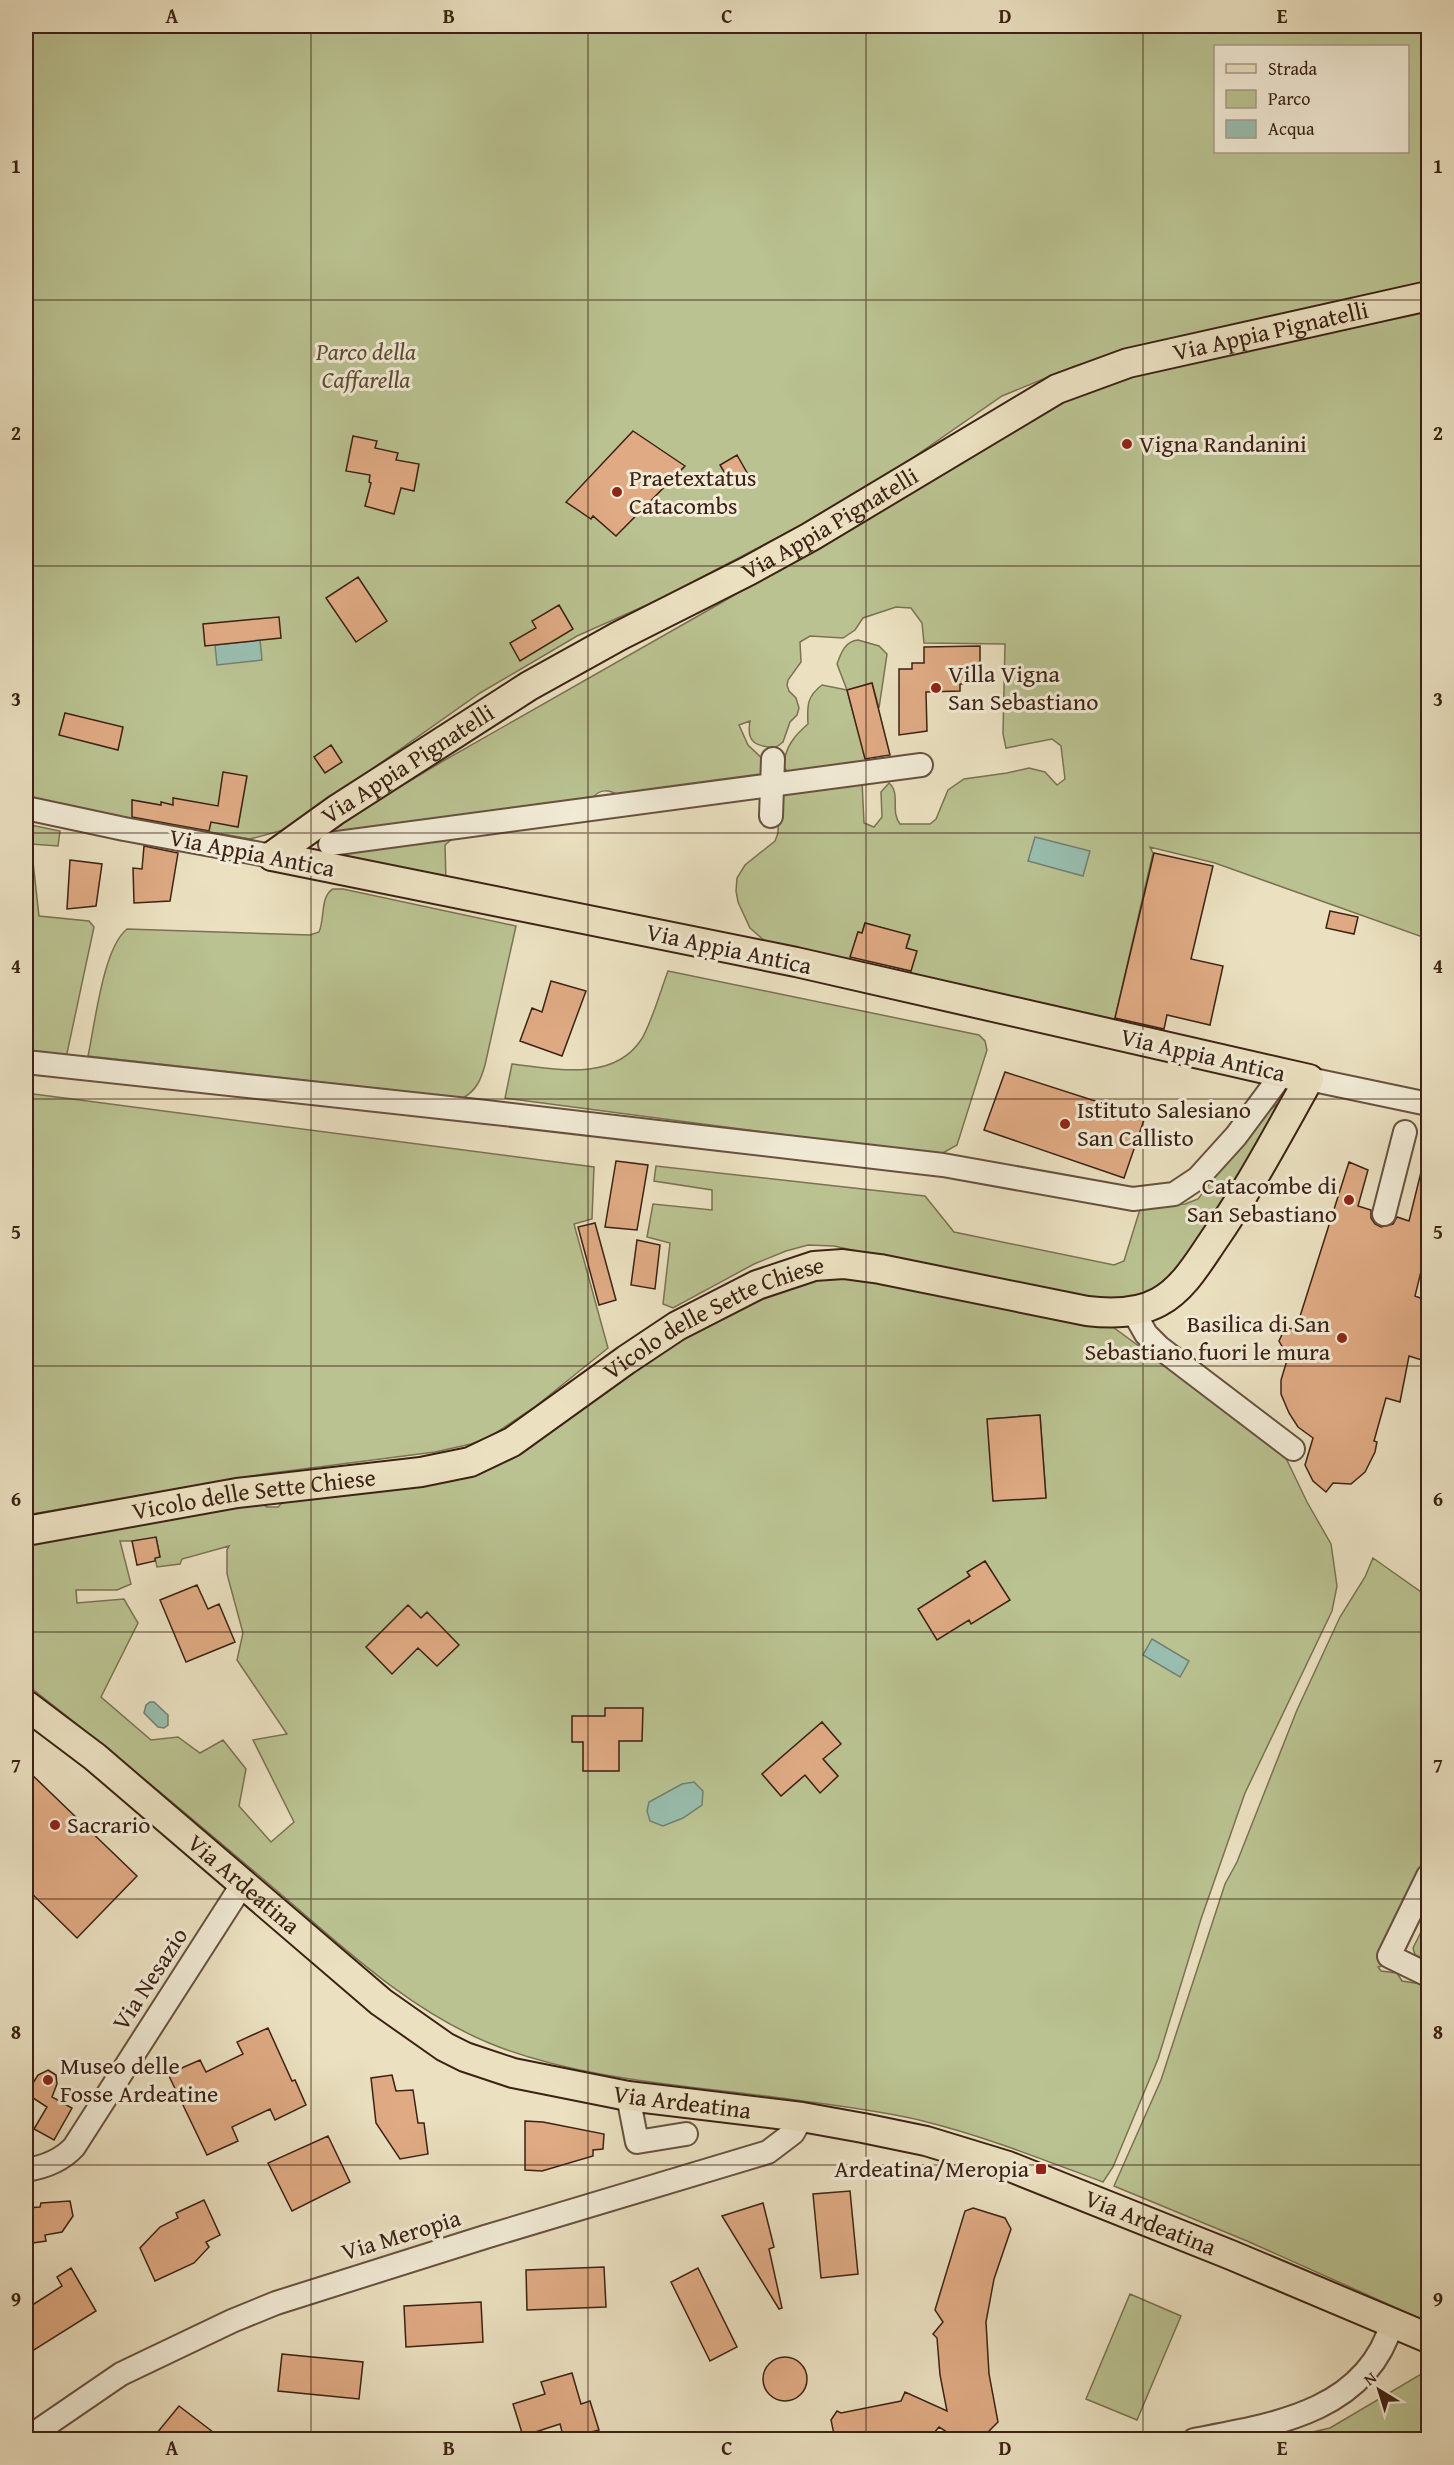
<svg xmlns="http://www.w3.org/2000/svg" width="1454" height="2465" viewBox="0 0 1454 2465" font-family="'Gentium Book Plus',serif">
<style>
.green{fill:#bac291;stroke:#7b7252;stroke-width:1.5;fill-rule:evenodd}
.water{fill:#99beaf;stroke:#747f71;stroke-width:1.5}
.building{fill:#e0ab84;stroke:#3c2114;stroke-width:1.5}
.lines{fill:none;stroke-linecap:round;stroke-linejoin:round}
.minor-casing{stroke:#68513f;stroke-width:26}
.major-casing{stroke:#3c2114;stroke-width:32}
.minor{stroke:#f2ecd7;stroke-width:22}
.major{stroke:#ebe1c1;stroke-width:28}
.grid{fill:none;stroke:#3c2114;stroke-width:1.5;stroke-opacity:0.55}
.poi-dot{fill:#8f2418;stroke:#f2ecd7;stroke-width:2}
.labels{text-anchor:middle;stroke-width:6;stroke-linejoin:round;paint-order:stroke}
.street-label{font-size:24px;fill:#3c2114;stroke:#f2ecd7}
.park-label{font-size:24px;font-style:italic;fill:#5c4933;stroke:#f2ecd7}
.poi-label{font-size:24px;fill:#3c2114;stroke:#f2ecd7;text-anchor:start}
.neatline{fill:none;stroke:#3c2114;stroke-width:2}
.grid-label{font-size:20px;text-anchor:middle;font-weight:bold;fill:#3c2114}
</style>
<rect width="100%" height="100%" fill="#ebe1c1"/>
<filter id="stains"><feTurbulence type="fractalNoise" baseFrequency=".00333" numOctaves="4"/><feColorMatrix values="0 0 0 0 .2 0 0 0 0 .09 0 0 0 0 .02 0 0 0 .5 -.17"/></filter>
<radialGradient id="worn" r=".72"><stop offset=".6" stop-color="#630" stop-opacity="0"/><stop offset="1" stop-color="#630" stop-opacity=".3"/></radialGradient>
<path class="green" d="M26,26h1402v257l-247,54 -106,29 -73,30 -143,99 -201,105 -81,36 -97,57 -193,136 -37,10 -194,-34 -30,-6zM1216,46h192v106h-192z
M1428,312v627l-213,-76 -65,-16 3,6 -39,169 -207,-39 9,-32 -10,-3 4,-12 -45,-13 -3,10 -4,-1 -10,35 -83,-26 -15,-13 -12,-26 -2,-11 1,-13 8,-13 30,-24 3,-8 1,-43 83,-9 2,42 10,4 8,-10 -1,-25 8,-9c12,10 1,29 11,41h30l6,-5 12,-29 16,-11 43,-6 22,-5 16,4 12,13 8,-6 -4,-33 -9,-7 -46,9 -3,-14 2,-90 -81,-1 -2,-20 -11,-15 -15,-1 -33,11 -8,12 -12,8 -33,-2 -10,6 1,20 -13,18 -1,5 2,6 7,7 3,10 -2,7 -7,7 -7,20 -8,6c-19,-2 -29,-5 -25,-27l-11,4 9,20 18,17 -1,9 -6,6 -138,19c-12,-6 -21,-9 -30,4l-260,36 1,-9 106,-63 281,-160 375,-221z
M858,640l21,6 8,8 -8,54 -7,-25 -25,7 20,73 -75,14 -9,-11c3,-20 11,-30 25,-42 -1,-18 -1,-28 14,-39l25,5 -10,-26c4,-11 8,-23 21,-24z
M26,824l34,7 -2,15 -27,-2 8,72 50,5 5,6 -28,131 -40,-5z
M451,840l-6,5 1,36 -112,-21 -3,-13z
M333,889h10l173,37 -31,139c-4,14 -8,25 -22,33l-375,-42c7,-32 15,-108 39,-127l183,6 9,-3c6,-13 1,-36 14,-43z
M668,971l311,64 6,6 2,9 -30,95 -16,9h-9l-427,-56 7,-34c43,5 101,18 129,-24 10,-15 20,-51 27,-69z
M26,1093l568,74 -2,52 -18,5 34,124 -72,58 -48,32 -17,6 -36,8 -171,22 -238,41z
M1290,1097l-105,167 -32,27 -38,13 -61,-10 -220,-48 -26,-1 -22,6 -32,13 -81,44 -10,-4 7,-61 -23,-6 6,-33 59,6v-20l-58,-9 2,-15 269,30 29,36 160,33 10,-4 17,-55 44,-2 13,-5c20,-26 63,-92 92,-102z
M840,1270l266,52 177,130 24,50 24,42 6,42 -5,25 -87,182 -44,126 -43,140 -45,108 -10,15c-59,-22 -119,-46 -180,-61 -41,-10 -85,-15 -127,-21 -98,-14 -215,-19 -307,-57 -82,-34 -146,-96 -213,-153 -82,-70 -165,-140 -250,-206v-143l228,-42 13,8h11l13,-13 153,-18 268,-162zM1040,1415l6,82 -53,4 -5,-82zM156,1538l4,19 -5,1 2,9 23,-3 2,-5 47,-13 -2,4v24l16,59 -6,27 50,74 -34,6 41,82 -23,20 -32,-36 7,-37 -23,-29 -23,13 -22,-16 -27,3 -50,-43 37,-74 -14,-24 -47,4 -1,-13h41l14,-6 -11,-43h12zM985,1561l24,39 -38,23 -2,-3 1,-43 -2,-5zM822,1722l18,22 -17,15 15,17 -18,16 -15,-17 -24,21 -19,-22z
M1373,1558l55,39v224l-3,4 3,4v68l-36,67 -14,3 3,4 16,2 5,8 26,4v337l-181,-81 -133,-55 47,-106 64,-196 12,-22 60,-152 43,-93 25,-40z
M1428,1918v43l-13,-6 -2,-7z
M1130,2294l51,22 -44,104 -51,-21z
M1428,2370v69h-146l48,-11z"/>
<path class="water" d="M260,640l2,20 -45,5 -2,-20z
M1035,837l55,14 -7,25 -55,-15z
M1152,1639l37,22 -9,16 -37,-22z
M150,1702h4l14,13v10l-4,3 -6,-1 -14,-14 2,-8z
M694,1782l9,9 -1,14 -19,13 -20,8 -13,-5 -3,-10 2,-9 33,-18z"/>
<path class="building" d="M633,431l52,35 -69,70 -23,-20 -2,3 -25,-17z
M353,436l24,5 -2,7 23,5 -2,7 23,4 -5,27 -13,-3 -7,26 -29,-8 6,-23 -2,-1 1,-7 -24,-4z
M737,455l13,23 -17,9 -13,-22z
M358,577l29,44 -31,21 -30,-44z
M559,605l14,24 -53,32 -10,-18 26,-15 -4,-7z
M279,617l2,21 -76,8 -2,-22z
M980,646v38h-20v7l-34,1 1,39 -28,4v-66h13v-6h12v-16z
M872,683l18,72 -25,4 -18,-69z
M65,713l58,14 -5,23 -59,-15z
M331,745l11,17 -17,11 -11,-16z
M223,772l24,4 -9,51 -27,-5 -2,9 -77,-14v-17l29,5v-3l12,3v-7l45,8z
M144,846l34,7 -8,48 -36,2 -1,-35 9,1z
M1154,853l59,13 -22,93 32,7 -13,59 -43,-10 -3,14 -49,-11z
M70,860l32,4 -6,42 -29,3z
M1330,911l28,6 -4,17 -28,-6z
M865,923l45,12 -4,13 11,3 -6,20 -61,-14 8,-25 4,1z
M551,981l35,10 -24,65 -42,-15 12,-33 10,4z
M1005,1072l140,45 -21,61 -140,-48z
M616,1161l32,4 -11,65 -32,-3z
M1349,1162l19,8 -10,36 13,4v8l4,6 6,3 12,-3 4,-7 12,4 13,-53h6v75l-13,53 13,5v61l-19,-6 -9,46 -14,-4 -12,43 3,1 -2,10 -10,20 -14,12 -18,-1 -7,9 -13,-11 -8,-16 8,-27 -15,-11 -9,-14 -8,-19v-14l7,-23 -9,-16 6,-13 11,1z
M595,1223l21,77 -17,5 -21,-78z
M637,1240l23,5 -5,44 -24,-4z
M1040,1415l6,83 -53,3 -6,-82z
M156,1537l4,20 -5,1v3l-18,4 -5,-24z
M985,1561l25,39 -39,24 -2,-4 -32,20 -19,-31 52,-33 -3,-4z
M197,1585l11,24 11,-5 16,38 -49,20 -26,-62z
M408,1605l13,13 6,-6 32,33 -22,21 -19,-18 -26,26 -26,-27z
M605,1708h38l-1,33h-23v30h-36v-29h-11v-26h33z
M822,1722l19,22 -18,15 15,17 -18,17 -15,-18 -24,21 -19,-22z
M26,1769l111,107 -60,62 -51,-50z
M268,2028l24,53 3,-1 11,25 -31,15 -5,-11 -38,18 6,14 -31,14 -39,-81 32,-14 6,12 37,-18 -6,-12z
M48,2070l8,5 1,9 -5,13 20,11 -18,32 -20,-11 13,-22 -14,-9v-15l5,-8z
M392,2075l4,16 17,-1 5,33h6l4,31 -28,5 -24,-36 -5,-45z
M525,2121l18,1 61,12 -1,15 -10,1v6l-51,15 -17,-1z
M328,2136l22,46 -58,29 -24,-48z
M850,2191l8,83 -37,4 -8,-84z
M204,2200l16,35 -14,7 3,5 -15,16 -39,18 -15,-33 20,-21 18,-9 -2,-5z
M70,2201l3,15 -11,16 -17,3 1,6 -20,3v-36l14,-1 1,-4z
M763,2203l11,44 -5,2 13,59 -3,1 -57,-93z
M973,2208l32,10 6,11 -17,50 -8,43 3,52 9,48 -11,11 -29,6 -19,-12 -10,12h-94l-4,-19 6,-9 4,2 60,-12 4,-9 42,19 -7,-36 -3,-37 -4,-4 10,-12 -8,-12 30,-99z
M604,2267l2,40 -79,3 -1,-40z
M71,2268l25,43 -70,44v-46l36,-23 -5,-9z
M698,2268l39,79 -27,14 -39,-79z
M481,2302l2,40 -77,5 -2,-41z
M282,2354l81,8 -4,37 -81,-8z
M763 2379a22 22 0 1 1 44 0a22 22 0 1 1-44 0Z
M572,2373l9,31 9,-3 9,29 -35,9 -4,-15 -37,12 -10,-32 32,-10 -4,-12z
M179,2406l43,33h-70z"/>
<g class="lines">
<g class="minor-casing">
<path id="minor" d="M26,808l98,21 148,27
M771,816l2,-57
M330,844l591,-79
M26,1062l460,50 457,53 190,34 41,-5 24,-16 38,-42 46,-62
M1309,1079l119,25
M1384,1214l21,-82
M1133,1311l13,23 13,13 134,102
M1428,1876l-39,80 39,19
M628,2096l9,46 49,-8
M26,2170c19,-3 35,-9 48,-23l168,-262
M26,2439l95,-65 111,-53 44,-18 209,-66 283,-85 25,-19 9,-16
M1194,2440c79,-15 172,-28 198,-117"/>
</g>
<g class="major-casing">
<g id="major">
<path id="s1" d="M272,856l64,-46 193,-124 90,-50 129,-65 62,-34 247,-148 71,-26 300,-67"/>
<path id="s2" d="M26,1531l211,-38 184,-21 49,-10 42,-20 114,-82 51,-34 80,-41 57,-19 29,-2 37,5 207,42c24,3 50,3 72,-9 24,-13 39,-39 54,-61 36,-52 65,-107 96,-162l-513,-117 -524,-106"/>
<path id="s3" d="M26,1705l69,52 286,245 64,45 20,10 48,16 115,23 174,21 61,11 63,13 82,25 223,89 197,83"/>
</g>
</g>
<use href="#minor" class="minor"/>
<use href="#major" class="major"/>
</g>
<path class="grid" d="M311,26v2414M588,26v2414M866,26v2414M1143,26v2414M26,300h1402M26,566h1402M26,833h1402M26,1099h1402M26,1366h1402M26,1632h1402M26,1899h1402M26,2165h1402"/>
<g class="poi-dot">
<circle cx="1127" cy="444" r="6"/>
<circle cx="617" cy="492" r="6"/>
<circle cx="936" cy="688" r="6"/>
<circle cx="1065" cy="1124" r="6"/>
<circle cx="1349" cy="1200" r="6"/>
<circle cx="1342" cy="1338" r="6"/>
<circle cx="55" cy="1825" r="6"/>
<circle cx="48" cy="2080" r="6"/>
<rect x="1035" y="2163" width="12" height="12" rx="3"/>
</g>
<g class="labels">
<g class="street-label">
<text dy="8" stroke="none"><textPath href="#s1" startOffset="1136">Via Appia Pignatelli</textPath></text>
<text dy="8" stroke="none"><textPath href="#s1" startOffset="650">Via Appia Pignatelli</textPath></text>
<text dy="8" stroke="none"><textPath href="#s1" startOffset="164">Via Appia Pignatelli</textPath></text>
<text transform="translate(252 853) rotate(11)" y="8">Via Appia Antica</text>
<text transform="translate(729 949) rotate(12)" y="8">Via Appia Antica</text>
<text transform="translate(1203 1055) rotate(13)" y="8">Via Appia Antica</text>
<text dy="8" stroke="none"><textPath href="#s2" startOffset="735">Vicolo delle Sette Chiese</textPath></text>
<text dy="8" stroke="none"><textPath href="#s2" startOffset="231">Vicolo delle Sette Chiese</textPath></text>
<text dy="8" stroke="none"><textPath href="#s3" startOffset="282">Via Ardeatina</textPath></text>
<text transform="translate(150 1979) rotate(-57)" y="8">Via Nesazio</text>
<text dy="8" stroke="none"><textPath href="#s3" startOffset="786">Via Ardeatina</textPath></text>
<text dy="8" stroke="none"><textPath href="#s3" startOffset="1272">Via Ardeatina</textPath></text>
<text transform="translate(401 2235) rotate(-17)" y="8">Via Meropia</text>
</g>
<g class="park-label">
<text x="366" y="360">Parco della<tspan x="366" dy="28">Caffarella</tspan></text>
</g>
<g class="poi-label">
<text x="1139" y="452">Vigna Randanini</text>
<text x="629" y="486">Praetextatus<tspan x="629" dy="28">Catacombs</tspan></text>
<text x="948" y="682">Villa Vigna<tspan x="948" dy="28">San Sebastiano</tspan></text>
<text x="1077" y="1118">Istituto Salesiano<tspan x="1077" dy="28">San Callisto</tspan></text>
<text x="1337" y="1194" text-anchor="end">Catacombe di<tspan x="1337" dy="28">San Sebastiano</tspan></text>
<text x="1330" y="1332" text-anchor="end">Basilica di San<tspan x="1330" dy="28">Sebastiano fuori le mura</tspan></text>
<text x="67" y="1833">Sacrario</text>
<text x="60" y="2074">Museo delle<tspan x="60" dy="28">Fosse Ardeatine</tspan></text>
<text x="1029" y="2177" text-anchor="end">Ardeatina/Meropia</text>
</g>
</g>
<rect width="1454" height="2465" fill="none" stroke="#ebe1c1" stroke-width="66"/>
<rect x="1214" y="45" width="195" height="108" fill="#f2ecd7" stroke="#a99b89" stroke-width="1.5"/>
<rect x="1226" y="64" width="30" height="9" fill="#ebe1c1" stroke="#a99b89" stroke-width="1.5"/>
<text x="1268" y="75" font-size="18" fill="#3c2114">Strada</text>
<rect x="1226" y="90" width="30" height="18" fill="#bac291" stroke="#a99b89" stroke-width="1.5"/>
<text x="1268" y="105" font-size="18" fill="#3c2114">Parco</text>
<rect x="1226" y="120" width="30" height="18" fill="#99beaf" stroke="#a99b89" stroke-width="1.5"/>
<text x="1268" y="135" font-size="18" fill="#3c2114">Acqua</text>
<g transform="translate(1379 2390) rotate(322)" stroke="#f2ecd7" stroke-width="4.5" paint-order="stroke">
<path d="M0-4.5L10 22L0 15L-10 22Z" fill="#3c2114"/>
<text y="-9" font-size="16" font-weight="bold" text-anchor="middle" fill="#3c2114">N</text>
</g>
<rect x="33" y="33" width="1388" height="2399" class="neatline"/>
<g class="grid-label">
<text x="172" y="23">A</text>
<text x="449" y="23">B</text>
<text x="727" y="23">C</text>
<text x="1005" y="23">D</text>
<text x="1282" y="23">E</text>
<text x="16" y="173">1</text>
<text x="1438" y="173">1</text>
<text x="16" y="440">2</text>
<text x="1438" y="440">2</text>
<text x="16" y="706">3</text>
<text x="1438" y="706">3</text>
<text x="16" y="973">4</text>
<text x="1438" y="973">4</text>
<text x="16" y="1239">5</text>
<text x="1438" y="1239">5</text>
<text x="16" y="1506">6</text>
<text x="1438" y="1506">6</text>
<text x="16" y="1772">7</text>
<text x="1438" y="1772">7</text>
<text x="16" y="2039">8</text>
<text x="1438" y="2039">8</text>
<text x="16" y="2306">9</text>
<text x="1438" y="2306">9</text>
<text x="172" y="2455">A</text>
<text x="449" y="2455">B</text>
<text x="727" y="2455">C</text>
<text x="1005" y="2455">D</text>
<text x="1282" y="2455">E</text>
</g>
<rect width="100%" height="100%" filter="url(#stains)"/>
<rect width="100%" height="100%" fill="url(#worn)"/>
</svg>
